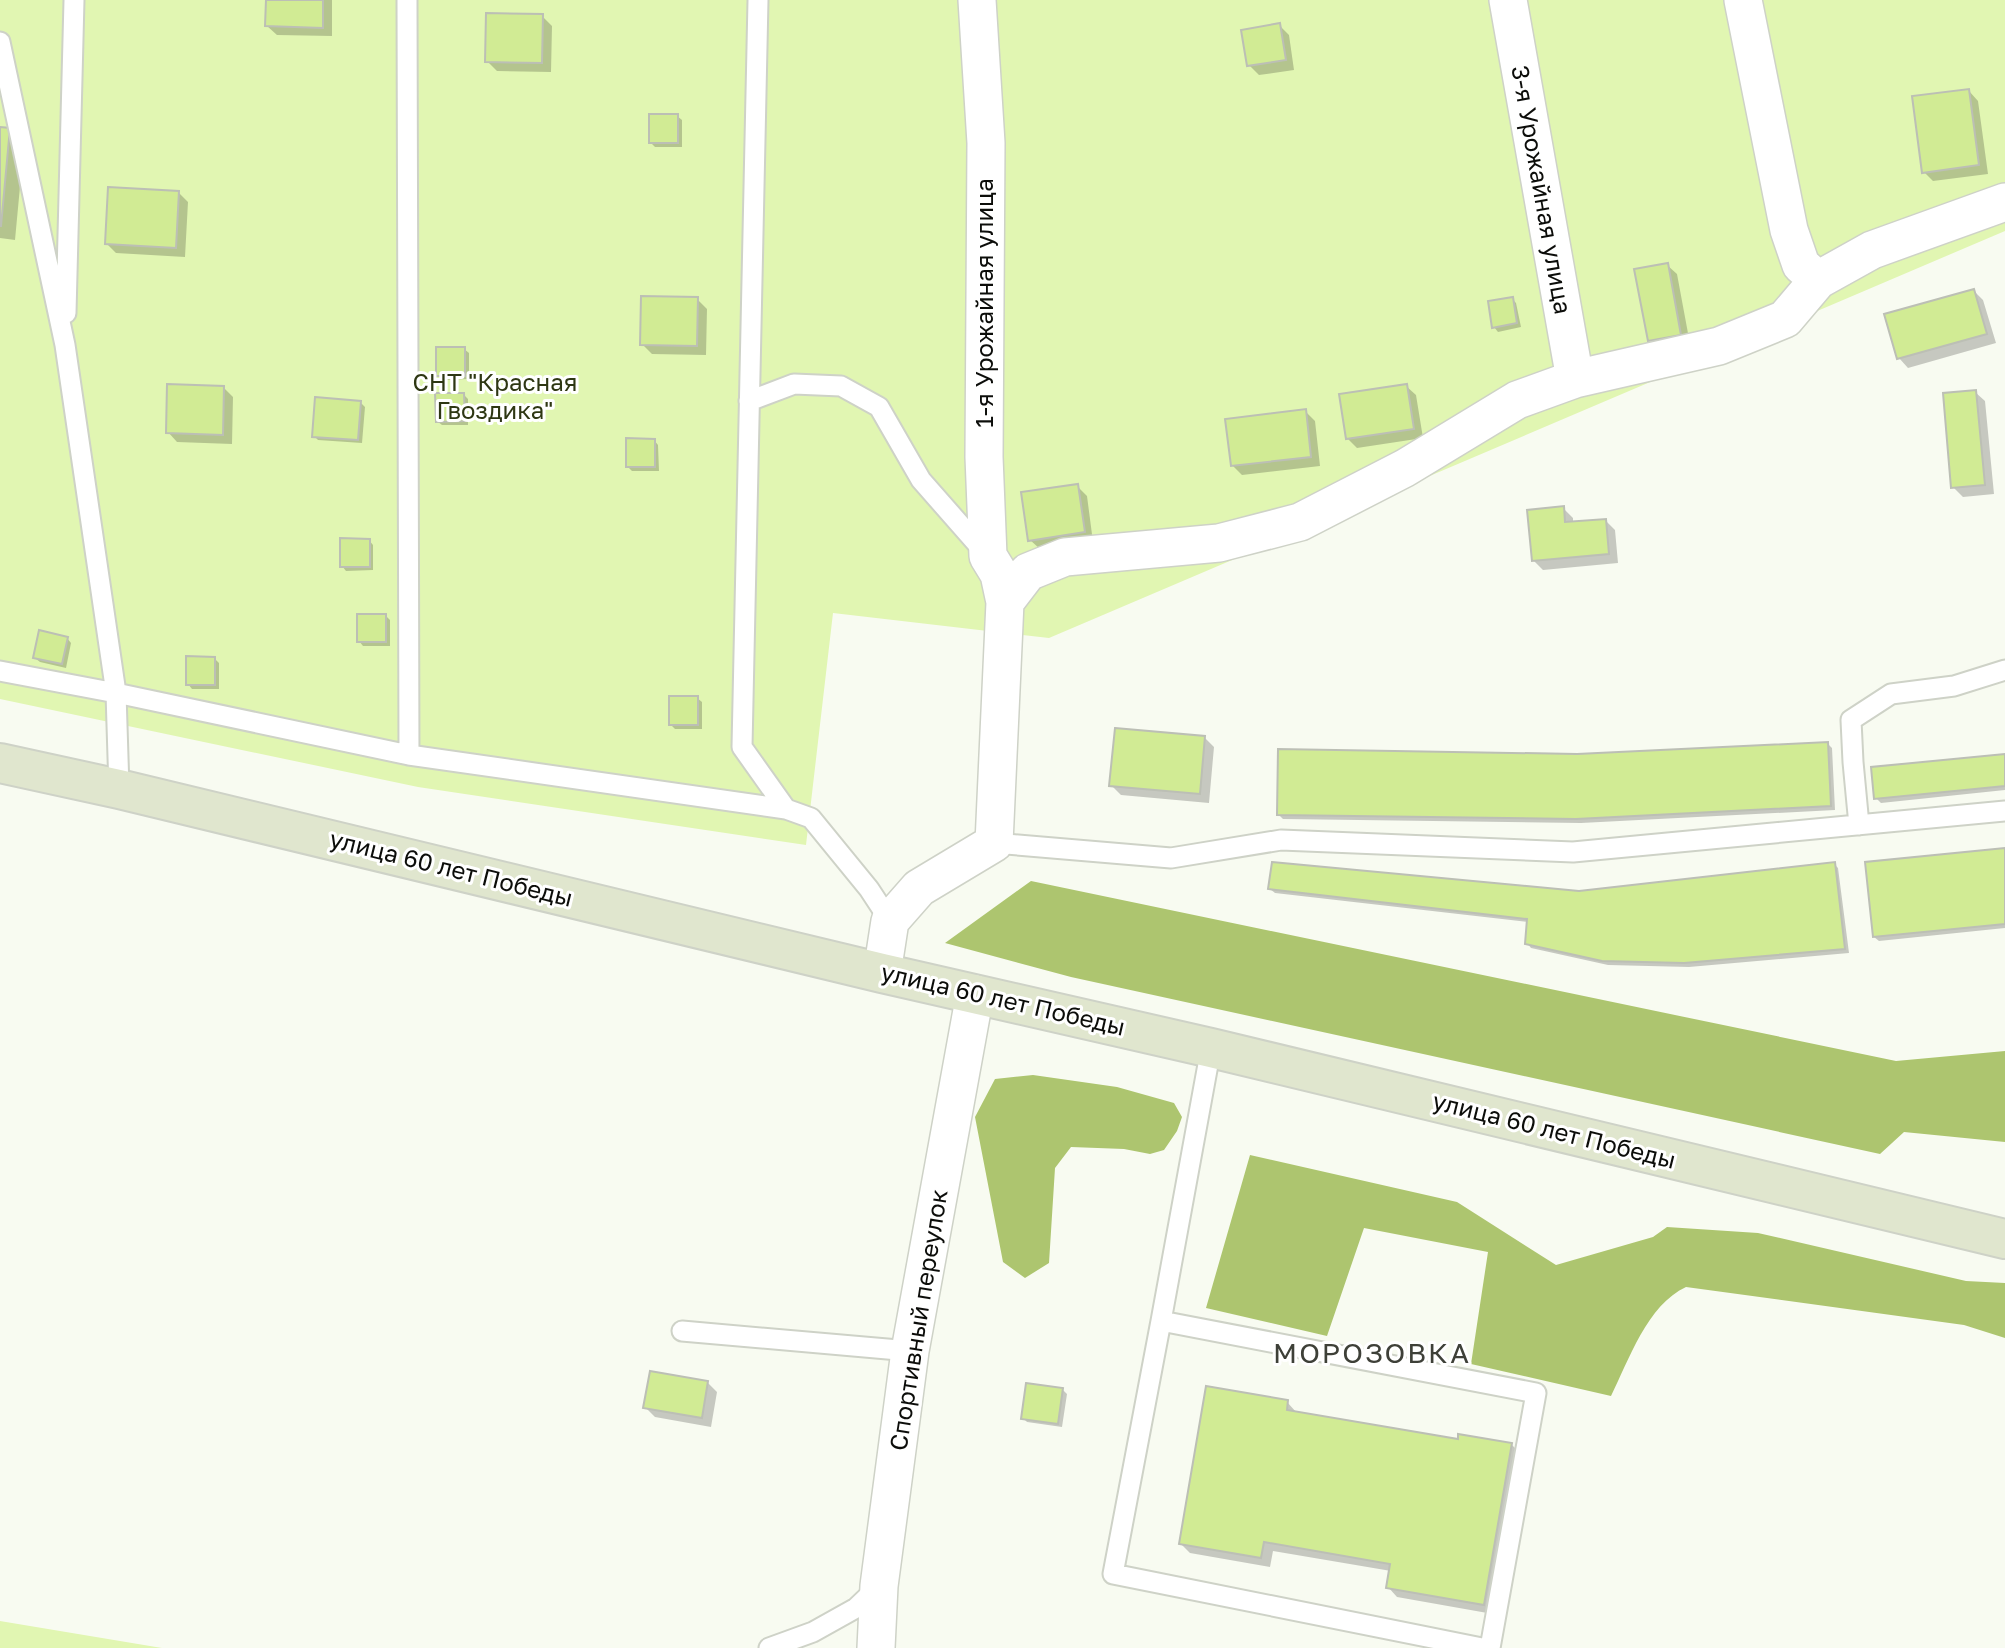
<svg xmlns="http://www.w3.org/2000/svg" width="2005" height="1648" viewBox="0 0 2005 1648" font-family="'Golos Text',sans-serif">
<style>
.green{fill:#e1f6b2}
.forest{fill:#adc56f}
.shadow{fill:#0003}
.building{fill:#d1eb94;stroke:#bcbfb5;stroke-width:2}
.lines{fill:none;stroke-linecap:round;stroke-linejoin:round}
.lane-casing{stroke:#ced2c7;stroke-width:23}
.street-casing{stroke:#ced2c7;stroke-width:40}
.secondary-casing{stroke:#ced2c7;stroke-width:42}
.lane{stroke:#fff;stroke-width:19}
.street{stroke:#fff;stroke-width:37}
.secondary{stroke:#e0e6ce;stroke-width:38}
.labels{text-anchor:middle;stroke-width:6;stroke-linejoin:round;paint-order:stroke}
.street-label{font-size:24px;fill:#0c0d0a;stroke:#fff}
.park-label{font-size:24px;fill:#2e3713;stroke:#fff}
.quarter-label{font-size:28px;letter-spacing:2px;fill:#3e4038;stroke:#fff}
</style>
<rect width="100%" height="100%" fill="#f8fbf1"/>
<path class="green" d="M0,0h2005v231l-956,407 -216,-25 -27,232 -388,-58 -418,-88z
M0,1621l162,27h-162z"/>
<path class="forest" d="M1031,881l865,180 109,-10v91l-101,-10 -24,22 -809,-177 -126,-34z
M1033,1075l84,12 57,16 8,14 -5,14 -13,19 -14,4 -26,-5 -53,-2 -16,21 -6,95 -24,15 -22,-16 -28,-145 20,-38z
M1250,1155l207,47 99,63 97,-28 14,-10 91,6 208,48 39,2v55l-41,-13 -278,-38c-39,18 -57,73 -75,109l-140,-32 17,-112 -124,-24 -37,108 -121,-28z"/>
<path class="shadow" d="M268,0h64v36l-55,-1 -10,-9z
M542,16l10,10 -1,46 -54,-1 -10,-10z
M1279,25l10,10 5,35 -35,5 -10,-10z
M1969,91l9,10 10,73 -55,7 -9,-9z
M677,116l5,4v27h-27l-4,-4z
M0,129l9,1 15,14 -9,96 -15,-2z
M178,192l10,10 -3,55 -69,-4 -9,-9z
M1667,265l10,9 13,70 -31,6 -9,-10z
M1974,291l9,9 13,43 -88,25 -9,-10z
M697,299l10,10 -1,46 -54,-1 -10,-10z
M1512,299l4,4 5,24 -23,5 -4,-5z
M464,349l5,4v26l-27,1 -4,-5z
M1406,386l10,9 7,43 -66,10 -10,-10z
M223,387l10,10 -1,47 -55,-2 -9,-10z
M1975,392l10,9 9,93 -31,3 -10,-10z
M464,395l4,4v26h-26l-5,-4z
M360,402l5,5 -3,36 -44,-3 -4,-4z
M1305,411l10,10 5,45 -78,9 -9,-9z
M654,440l4,5 1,26h-27l-5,-5z
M1077,486l10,10 6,46 -53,7 -10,-9z
M1563,508l10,10v5l32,-3 10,10 3,33 -75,7 -10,-10z
M369,540l4,5v25l-27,1 -4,-5z
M385,615l5,5v26h-27l-4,-5z
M67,638l4,5 -5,25 -26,-6 -5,-4z
M214,658l5,5v26h-27l-4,-5z
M697,698l5,4v27h-27l-4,-4z
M1204,737l10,10 -5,56 -88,-8 -10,-10z
M1827,743l5,5 3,62 -254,13 -298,-4 -5,-5 299,-58z
M2005,756v34l-124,13 -5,-5z
M2005,849v79l-126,13 -5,-4z
M1834,864l4,4 11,85 -160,14 -81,-2 -77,-17 -4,-5 2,-21 -254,-29 -5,-4 309,4z
M707,1382l10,10 -6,35 -56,-10 -10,-10z
M1062,1389l5,5 -5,33 -35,-5 -4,-4z
M1287,1402l10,11 162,28 52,3 10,10 -28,160 -96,-17 -9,-10 3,-16 -118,-20 -3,16 -80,-14 -9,-9z"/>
<path class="building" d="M266,0h57v28l-58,-2z
M486,13l57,1 -1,49 -57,-1z
M1280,23l6,37 -39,6 -6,-36z
M1969,89l10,76 -57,8 -10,-77z
M649,114h29v29h-29z
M0,127l10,1 -9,98h-1z
M108,187l71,4 -3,57 -71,-4z
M1668,263l13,72 -33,6 -14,-72z
M1974,289l13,45 -90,25 -13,-45z
M641,296l57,1 -1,49 -57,-1z
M1513,297l4,26 -25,5 -4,-27z
M436,347h29v29h-29z
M167,384l57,2 -1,49 -57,-2z
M1407,384l7,45 -68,10 -7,-45z
M1976,390l9,95 -34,3 -8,-95z
M435,393h29l1,28 -29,1z
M315,397l46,4 -3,39 -46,-3z
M1306,409l5,48 -80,9 -6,-47z
M626,438l29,1v28h-29z
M1078,484l7,48 -57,9 -7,-49z
M1564,506l1,16 41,-3 3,35 -77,7 -5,-51z
M340,538l30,1v28h-30z
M357,614h29v28h-29z
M39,630l29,7 -6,27 -29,-6z
M186,656l29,1v28h-29z
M669,696h29v29h-29z
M1115,728l90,8 -5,58 -91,-8z
M1828,742l3,64 -255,13 -299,-4 1,-66 299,5z
M2005,754v32l-131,13 -3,-32z
M2005,848v76l-132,13 -8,-75z
M1272,862l307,29 256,-29 10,87 -161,14 -82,-2 -77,-17 2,-25 -259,-30z
M650,1371l58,10 -6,37 -59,-10z
M1026,1383l37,5 -5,36 -37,-5z
M1206,1386l82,14 -1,10 171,29v-5l54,9 -28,162 -98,-17 4,-24 -126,-22 -3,16 -82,-14z"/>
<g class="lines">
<g class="lane-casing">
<path id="lane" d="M407,0l2,755
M758,0l-16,747 44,62
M0,42l65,303 51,348 3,96
M66,313l8,-313
M749,401l45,-17 47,2 38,21 42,73 65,74
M0,671l116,22 293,62 377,54 25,9 58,71 21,32
M1859,825l-6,-63 -2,-42 40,-26 63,-8 51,-16
M994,843l177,15 110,-18 292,12 432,-41
M1211,1048l-50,273 375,72 -46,255
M1161,1321l-48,253 369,74
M682,1331l228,20
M769,1648l44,-16 43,-24 21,-20"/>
</g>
<g class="street-casing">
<path id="street" d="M977,0l9,143 -2,314 4,99 11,18 6,28
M1508,0l67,379
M1743,0l46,230 12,35 17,15
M882,973l8,-52 29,-33 75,-45 11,-241 23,-30 37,-15 154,-14 81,-21 105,-54 112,-68 58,-21 144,-33 66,-27 33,-39 54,-30 133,-48
M876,1648l3,-62 31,-235 65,-357"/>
</g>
<g class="secondary-casing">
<path id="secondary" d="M0,763l119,26 763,184 329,75 794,191"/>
</g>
<use href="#lane" class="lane"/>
<use href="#street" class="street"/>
<use href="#secondary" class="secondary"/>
</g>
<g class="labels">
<g class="street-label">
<text transform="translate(1541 190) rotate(80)" y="8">3-я Урожайная улица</text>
<text transform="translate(985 303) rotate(-90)" y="8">1-я Урожайная улица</text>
<text transform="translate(451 869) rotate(14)" y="8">улица 60 лет Победы</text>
<text transform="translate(1003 1000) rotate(13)" y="8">улица 60 лет Победы</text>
<text transform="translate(1554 1131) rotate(14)" y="8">улица 60 лет Победы</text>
<text transform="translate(919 1320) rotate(-81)" y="8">Спортивный переулок</text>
</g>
<g class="park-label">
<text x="495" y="391">СНТ "Красная<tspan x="495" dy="28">Гвоздика"</tspan></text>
</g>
<g class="quarter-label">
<text x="1372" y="1363">МОРОЗОВКА</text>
</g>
</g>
</svg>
